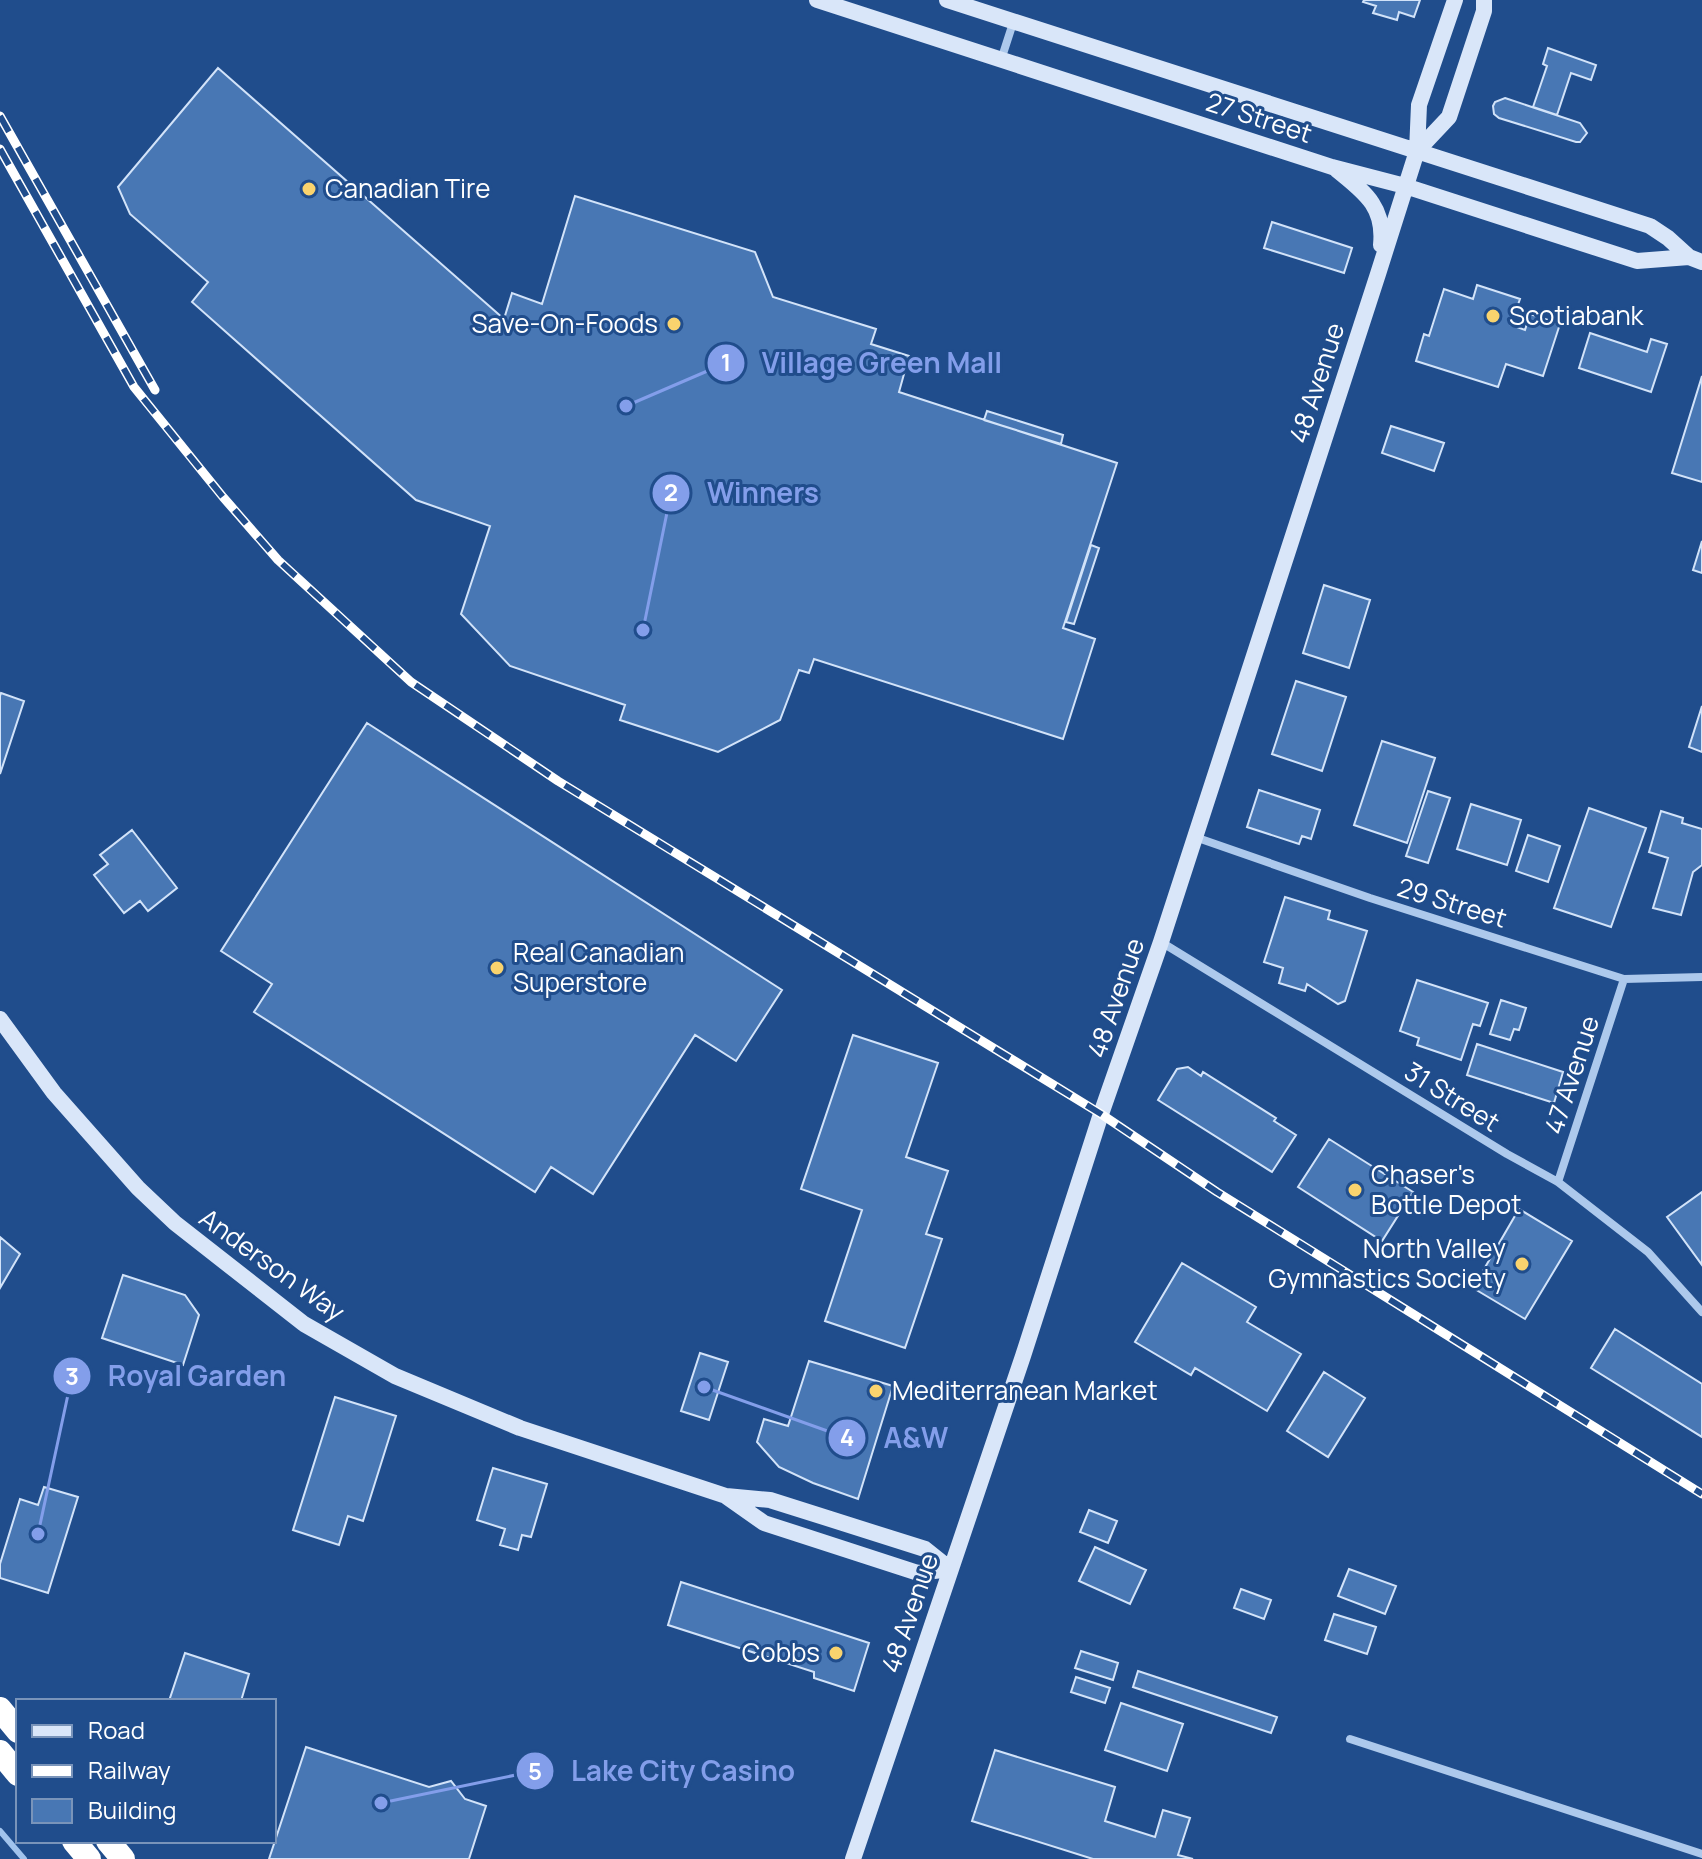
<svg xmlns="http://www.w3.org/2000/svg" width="1702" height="1859" viewBox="0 0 1702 1859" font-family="Manrope,sans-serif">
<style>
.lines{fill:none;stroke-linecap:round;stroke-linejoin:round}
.stream{stroke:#a1c3ed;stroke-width:6}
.building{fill:#4877b4;stroke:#d2e3f9;stroke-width:2}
.street{stroke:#adc9ec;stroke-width:8}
.secondary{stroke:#d9e6f9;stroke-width:16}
.highway{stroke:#fff;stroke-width:24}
.rail-casing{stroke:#fff;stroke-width:9}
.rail{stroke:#204d8c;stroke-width:6;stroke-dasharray:18;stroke-linecap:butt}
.poi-dot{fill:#f9d36e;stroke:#204d8c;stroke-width:3}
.labels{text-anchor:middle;stroke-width:6;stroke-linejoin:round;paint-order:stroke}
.street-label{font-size:26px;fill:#fff;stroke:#204d8c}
.poi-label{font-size:26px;fill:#fff;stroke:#204d8c;text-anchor:start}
.leader{fill:none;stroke:#839eea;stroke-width:3}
.callout-dot{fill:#839eea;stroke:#204d8c;stroke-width:3}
.mark-label{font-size:24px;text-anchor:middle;font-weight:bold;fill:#fff}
.callout-label{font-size:28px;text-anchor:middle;font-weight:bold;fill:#839eea;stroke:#204d8c;stroke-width:6;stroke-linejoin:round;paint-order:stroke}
</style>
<rect width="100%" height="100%" fill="#204d8c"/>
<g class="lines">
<path class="stream" d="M0,1831l24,28"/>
</g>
<path class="building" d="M1364,0h56l-6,17 -15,-5 -2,8 -24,-7 3,-7 -13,-4z
M1548,48l48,17 -5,15 -20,-7 -14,42 -24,-8 14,-41 -4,-2z
M218,68l286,251 8,-26 30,11 33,-108 180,56 18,45 103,32 -5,15 38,12 -10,36 218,71 -54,165 32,11 -32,100 -249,-80 -5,14 -10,-3 -19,50 -62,32 -98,-32 5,-15 -115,-39 -49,-52 29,-88 -74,-26 -224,-198 16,-20 -78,-68 -12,-27z
M1505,98l75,25 7,10 -7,9h-4l-77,-24 -5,-4 -1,-8 2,-4z
M1272,222l80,26 -8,25 -80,-25z
M1477,285l43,14 -9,26 14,5 5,-16 30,10 -17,52 -37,-12 -8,23 -82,-26 8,-27 5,2 15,-47 29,10z
M1590,333l57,19 4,-13 16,5 -16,48 -72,-24z
M1702,376v106l-30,-9z
M987,411l76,24 -2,9 -77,-24z
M1391,426l53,17 -10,28 -52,-18z
M1702,541v32l-9,-3z
M1091,545l8,3 -25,76 -8,-2z
M1324,585l46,15 -21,68 -46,-15z
M1296,681l50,16 -24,74 -50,-17z
M1,693l23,8 -24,73v-78z
M1702,706v46l-13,-5z
M367,723l415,267 -46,71 -41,-26 -102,159 -42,-27 -16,25 -281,-180 18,-28 -51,-33z
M1382,741l53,17 -28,85 -53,-18z
M1259,790l61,20 -9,29 -9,-3 -3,8 -52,-17z
M1428,791l22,7 -22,65 -22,-7z
M1471,804l50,16 -14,45 -50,-16z
M1589,808l57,20 -35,99 -57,-19z
M1661,811l22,7 -1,5 20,6v36l-9,7 -12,43 -28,-7 15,-50 -19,-6z
M132,830l45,58 -29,23 -8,-10 -16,12 -30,-38 14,-11 -8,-9z
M1528,835l32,11 -12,36 -32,-11z
M1285,897l45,14 -2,8 39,12 -22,70 -7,3 -31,-20 -2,7 -26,-8 4,-15 -19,-6z
M1417,980l71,23 -8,23 -7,-2 -12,36 -44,-15 2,-7 -19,-7z
M1501,1000l25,8 -7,22 -5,-1 -4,11 -20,-6z
M853,1035l85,28 -32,94 42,14 -22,63 16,5 -37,109 -80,-27 37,-111 -61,-21z
M1477,1044l86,28 -9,31 -87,-28z
M1188,1067l13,9 2,-4 73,46 -2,3 22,14 -24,37 -114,-72 19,-31z
M1329,1139l84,53 -31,49 -84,-54z
M1702,1192v73l-35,-48z
M1519,1209l53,32 -47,78 -52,-31z
M0,1237l20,17 -20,34z
M1182,1263l74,44 -9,15 54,32 -34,57 -72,-43 -4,7 -56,-33z
M123,1275l62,20 14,20 -16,50 -81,-27z
M1615,1329l87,55v53l-111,-69z
M700,1353l28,9 -19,58 -28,-9z
M809,1361l84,25 -35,113 -45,-16 -34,-16 -22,-25 7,-23 24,7z
M1324,1372l41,26 -37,59 -41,-26z
M335,1397l61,19 -33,105 -15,-5 -9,29 -46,-15z
M493,1468l54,16 -16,53 -9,-2 -4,15 -18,-5 5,-16 -28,-9z
M44,1487l34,10 -30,96 -48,-15v-14l20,-65 18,6z
M1089,1510l28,11 -9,22 -28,-11z
M1095,1547l51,23 -16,34 -51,-23z
M1349,1569l47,17 -11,28 -47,-18z
M681,1582l188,61 -15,48 -40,-13v-6l-146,-47z
M1241,1589l30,11 -7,19 -30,-11z
M1334,1614l42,13 -9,27 -42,-14z
M1081,1651l37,12 -5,17 -38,-12z
M185,1653l64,21 -8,27h-72z
M1138,1671l139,46 -6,16 -138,-46z
M1076,1677l34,11 -5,15 -34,-11z
M1121,1703l62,21 -16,47 -62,-21z
M306,1747l123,40 22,-6 14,18 21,7 -17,53h-200z
M995,1750l120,37 -10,34 50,16 8,-27 27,8 -12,37 15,4h-100l-121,-38z"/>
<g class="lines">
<path class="street" d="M1001,60l12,-37
M1195,837l175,61 254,81 78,-2
M1161,942l346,212 51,28 90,70 54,60
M1558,1182l66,-203
M1350,1739l352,115"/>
<path class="secondary" d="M817,0l515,167 73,19 232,75 52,-4 13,5
M947,0l703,226 18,12 21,19
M1417,151l32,-34 35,-106v-11
M1337,170c27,22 48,36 44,75
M0,1019l54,74 84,95 37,35 129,101 91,52 125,52 206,68 44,4 155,49 25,20
M727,1497l37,26 154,50 32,-4
M853,1859l170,-503 78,-242 60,-172 217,-668 39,-123 2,-46 36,-105"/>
<path class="highway" d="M0,1709l18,22
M0,1752l18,22
M74,1841l15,18
M108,1841l15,18"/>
<g class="rail-casing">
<path id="rail" d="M0,116l155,274
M0,149l134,238 89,110 55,63 133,122 147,99 543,333 116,78 485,302"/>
</g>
<use href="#rail" class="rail"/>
</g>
<g class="poi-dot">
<circle cx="309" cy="189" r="8"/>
<circle cx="1493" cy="316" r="8"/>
<circle cx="674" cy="324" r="8"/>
<circle cx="497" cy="968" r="8"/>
<circle cx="1355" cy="1190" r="8"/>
<circle cx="1522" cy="1264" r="8"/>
<circle cx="876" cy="1391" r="8"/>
<circle cx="836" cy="1653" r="8"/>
</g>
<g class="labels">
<g class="street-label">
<text transform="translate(1259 118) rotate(18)" y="9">27 Street</text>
<text transform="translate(1317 383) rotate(-72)" y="9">48 Avenue</text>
<text transform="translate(1452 903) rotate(17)" y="9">29 Street</text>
<text transform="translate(1116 998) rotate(-71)" y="9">48 Avenue</text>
<text transform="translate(1572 1075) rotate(-72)" y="9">47 Avenue</text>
<text transform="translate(1452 1097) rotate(32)" y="9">31 Street</text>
<text transform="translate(272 1265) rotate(36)" y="9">Anderson Way</text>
<text transform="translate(910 1613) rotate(-71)" y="9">48 Avenue</text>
</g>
<g class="poi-label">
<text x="325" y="198">Canadian Tire</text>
<text x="1509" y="325">Scotiabank</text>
<text x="658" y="333" text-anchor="end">Save-On-Foods</text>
<text x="513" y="962">Real Canadian<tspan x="513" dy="30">Superstore</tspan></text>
<text x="1371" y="1184">Chaser's<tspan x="1371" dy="30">Bottle Depot</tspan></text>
<text x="1506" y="1258" text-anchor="end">North Valley<tspan x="1506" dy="30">Gymnastics Society</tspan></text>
<text x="892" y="1400">Mediterranean Market</text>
<text x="820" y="1662" text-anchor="end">Cobbs</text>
</g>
</g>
<path class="leader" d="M626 406L726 363M643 630L671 493M38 1534L72 1376M704 1387L847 1438M381 1803L535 1771"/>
<g class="callout-dot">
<circle cx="626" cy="406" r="8"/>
<circle cx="643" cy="630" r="8"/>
<circle cx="38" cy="1534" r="8"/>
<circle cx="704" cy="1387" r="8"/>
<circle cx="381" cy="1803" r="8"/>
<circle cx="726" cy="363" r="20"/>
<circle cx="671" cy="493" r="20"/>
<circle cx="72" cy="1376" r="20"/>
<circle cx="847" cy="1438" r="20"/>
<circle cx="535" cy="1771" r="20"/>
</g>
<g class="mark-label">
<text x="726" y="371">1</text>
<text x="671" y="501">2</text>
<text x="72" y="1385">3</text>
<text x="847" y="1446">4</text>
<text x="535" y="1780">5</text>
</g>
<g class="callout-label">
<text x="882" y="373">Village Green Mall</text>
<text x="763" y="503">Winners</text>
<text x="197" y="1386">Royal Garden</text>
<text x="916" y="1448">A&amp;W</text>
<text x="683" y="1781">Lake City Casino</text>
</g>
<rect x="16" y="1699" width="260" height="144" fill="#204d8c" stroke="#7994ba" stroke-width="2"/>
<rect x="32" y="1725" width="40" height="12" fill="#d9e6f9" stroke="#7994ba" stroke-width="2"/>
<text x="88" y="1739" font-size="24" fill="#ffffff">Road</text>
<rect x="32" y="1765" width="40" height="12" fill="#ffffff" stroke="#7994ba" stroke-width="2"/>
<text x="88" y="1779" font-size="24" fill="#ffffff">Railway</text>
<rect x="32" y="1799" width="40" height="24" fill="#4877b4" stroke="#7994ba" stroke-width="2"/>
<text x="88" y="1819" font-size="24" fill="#ffffff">Building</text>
</svg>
